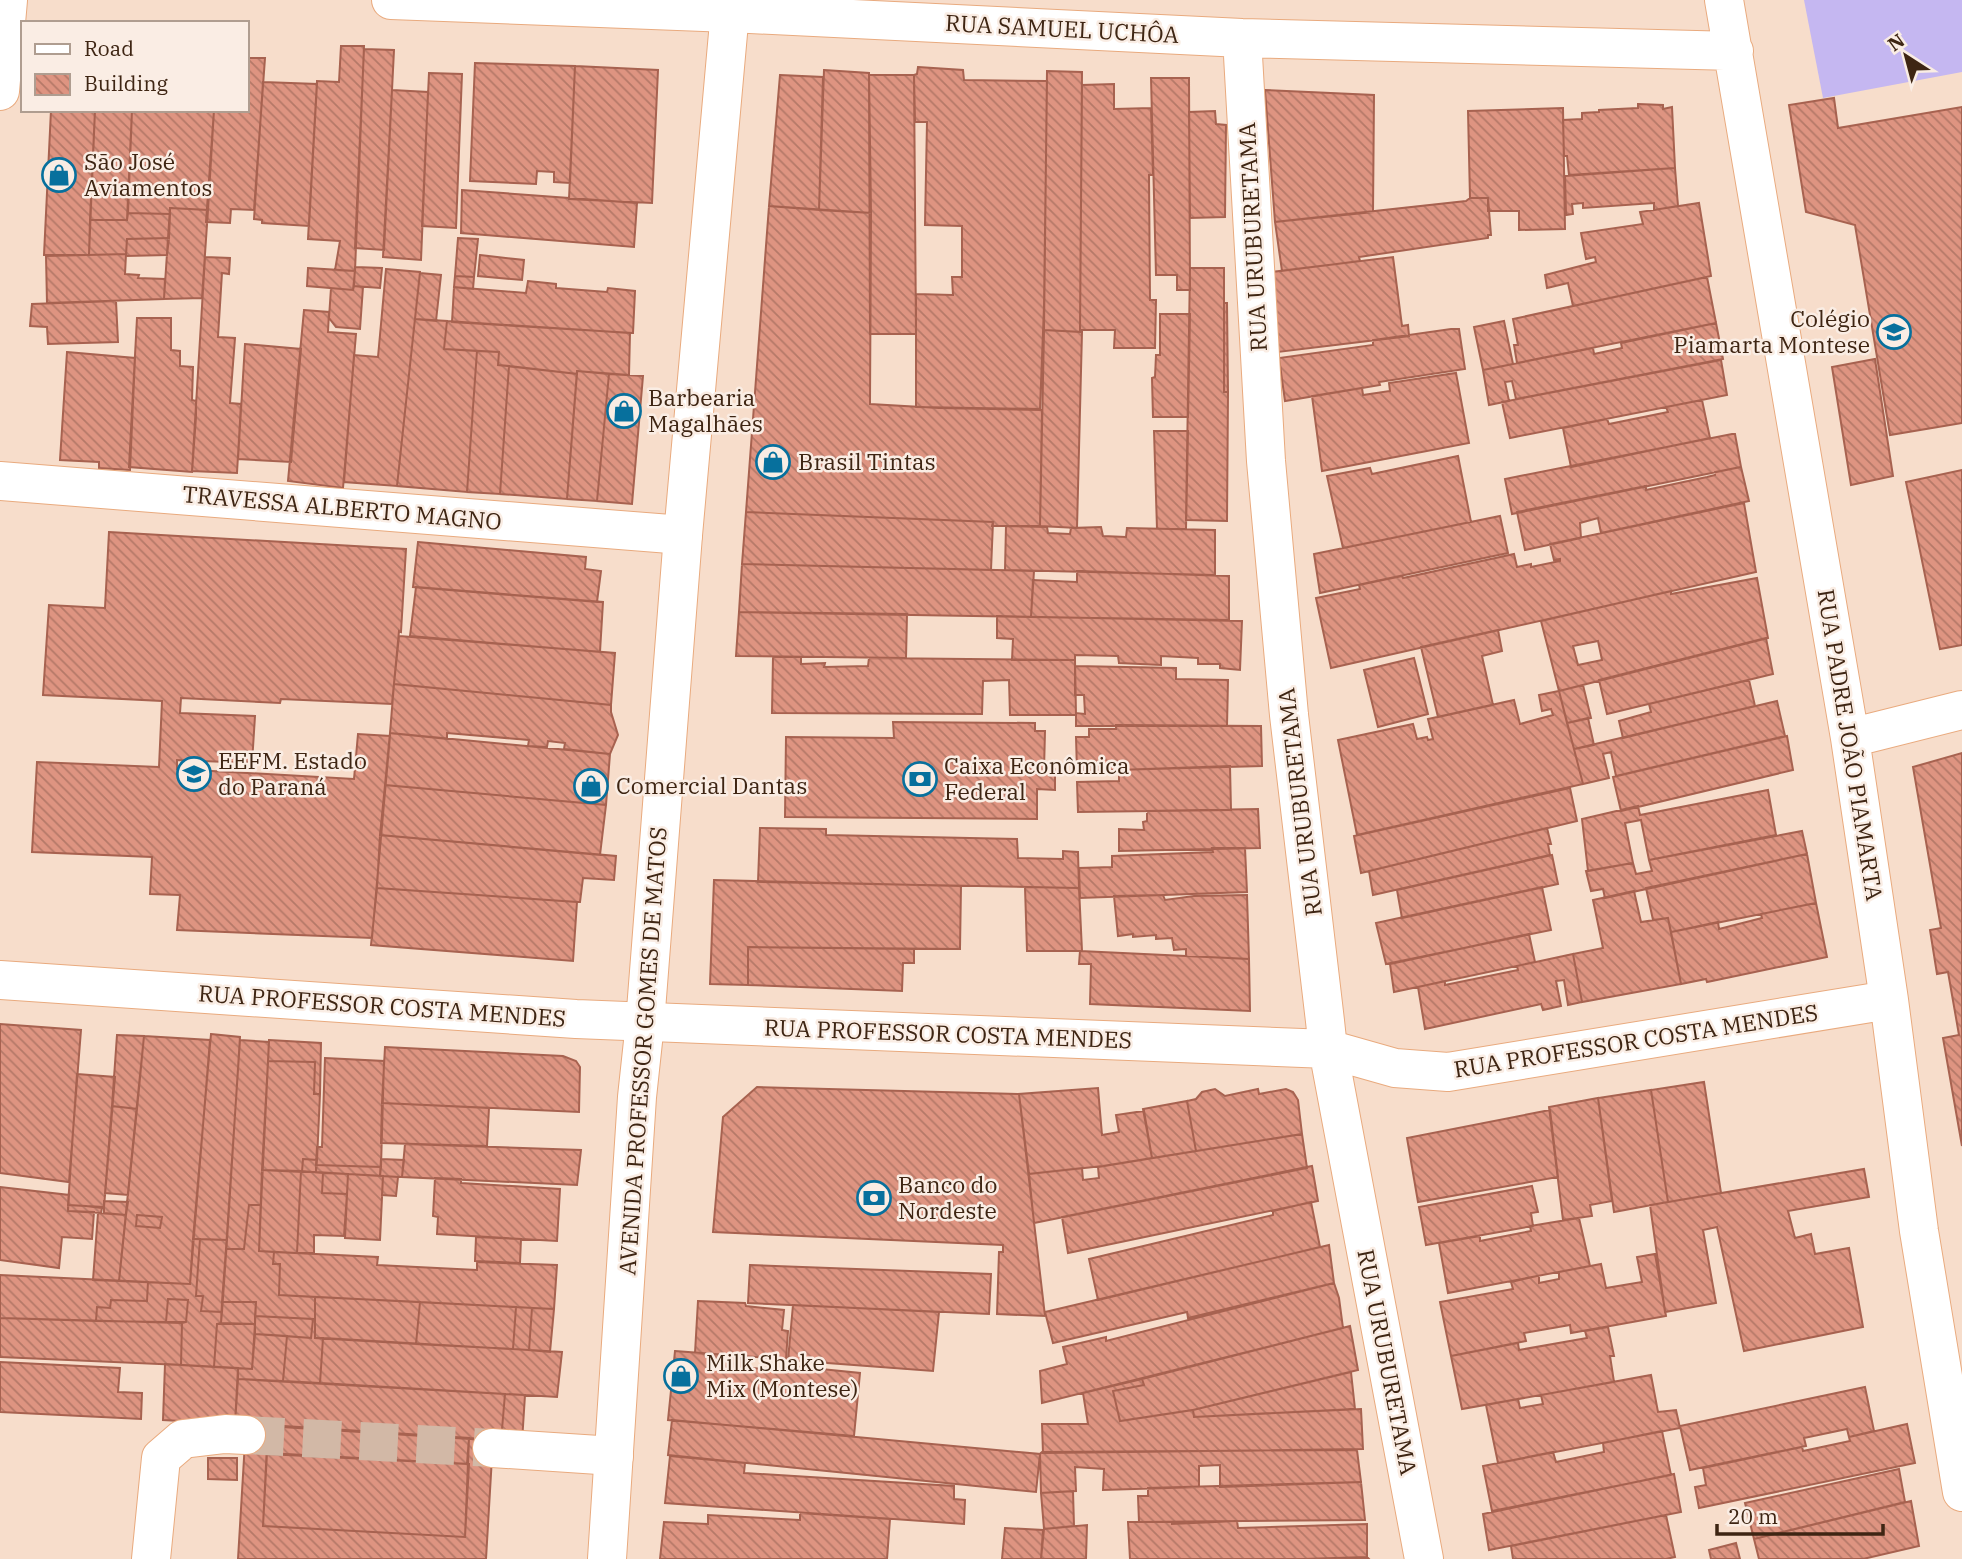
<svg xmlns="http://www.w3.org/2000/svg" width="1962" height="1559" viewBox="0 0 1962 1559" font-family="'IBM Plex Serif',serif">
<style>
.grass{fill:#c5b7f1}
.building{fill:url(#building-back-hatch);stroke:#a76250;stroke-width:2;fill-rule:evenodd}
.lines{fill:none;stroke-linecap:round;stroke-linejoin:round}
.minor-tunnel{stroke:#d2b8a6;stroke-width:38;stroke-dasharray:38 19;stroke-linecap:butt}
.minor-casing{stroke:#e9aa7e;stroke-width:40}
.major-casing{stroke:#e9aa7e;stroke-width:40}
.minor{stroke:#fff;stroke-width:38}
.major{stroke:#fff;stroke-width:38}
.labels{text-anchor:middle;stroke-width:5;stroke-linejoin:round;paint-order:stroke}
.street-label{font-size:23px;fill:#3e2513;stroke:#faede4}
.poi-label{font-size:23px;fill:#3e2513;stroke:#faede4;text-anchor:start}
</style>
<defs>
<pattern id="building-back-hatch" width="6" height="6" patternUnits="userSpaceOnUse" patternTransform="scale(1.75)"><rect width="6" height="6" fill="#de9481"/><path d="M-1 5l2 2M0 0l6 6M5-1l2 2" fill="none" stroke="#b57968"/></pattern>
</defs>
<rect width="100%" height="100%" fill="#f7ddcb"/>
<path class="grass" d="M1804,0h158v72l-139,26z"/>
<path class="building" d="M341,46h23l-9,225 -20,-1 5,-29 -32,-2 9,-158 22,1z
M364,49l30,1 -10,200 -29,-2z
M247,58h18l-11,152 -23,-1 -1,14 -24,-1 8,-112h33z
M475,63l100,3 -5,117 -16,-1v-10l-17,-1 -1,13 -66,-3z
M575,66l83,4 -6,133 -83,-4z
M918,67l45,3 1,10 83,1 -3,226 -4,102 -124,-2v-113l37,1 -1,-18h10v-51l-37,-1 2,-103h-12l-1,-47 3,-1z
M824,70l45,3 2,140 -52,-3z
M1047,71l35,1 -2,260 -36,-2z
M429,73l33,1 -6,154 -34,-2z
M780,75l43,2 -4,133 -50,-4z
M869,75h45l2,259h-46z
M1151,78h38l1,212h-13v-15h-21z
M263,82l54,2 -8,142 -47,-3v-3l-8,-1z
M1114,84v25l37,-1 2,67h-4l1,125h6l-1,48h-41l1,-18h-35l2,-245z
M392,90l36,2 -7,168 -38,-3z
M1265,90l109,5 -1,117 -98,10z
M1834,98l4,30 124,-21v316l-72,12 -35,-210 -49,-13 -17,-107z
M1638,104l25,1v4l9,-2 3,61 -106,7 -2,-19h-3l-1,-36 19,-1v-6l17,-1v-2l39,-2z
M1563,108l2,121 -46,1v-19h-31v-13h-18l-2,-87z
M51,110h44l-6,145h-45z
M95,110h37l-5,110h-37z
M132,110h82l-6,100 -38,-2v6l-42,-1z
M1215,111l1,13 10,1 -1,92 -35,1 -1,-106z
M1675,168l3,38 -24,4v-7l-71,5v-5l-11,1 1,10 -7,1 -1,-39z
M462,190l175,13 -3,44 -173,-14z
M1470,198h18l3,37h-3v3l-129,19 1,4 -78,10 -7,-49 191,-21z
M1699,203l12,73 -138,30 -5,-23 -21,5 -2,-13 51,-13 -1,-5 -9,2 -5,-26 62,-9 -3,-12z
M769,206l102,7 -1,191 69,4 103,2 -2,116h-48l1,-4 -247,-10z
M170,208l38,2 -6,88 -38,1z
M128,213l42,1 -1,24 -42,1 -1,15 -37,1 1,-35h37z
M169,238l-2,17 -41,1 1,-17z
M458,238l20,1 -4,38 -19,-1z
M126,254l-1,20 14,1 -1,3 27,1 -1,20 -117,4 -1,-47z
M480,255l44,5 -2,20 -44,-4z
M205,257l25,1 -1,16 -7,-1 -4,64 17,1 -5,65 11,1 -4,69 -45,-2z
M1393,257l9,69 6,-1 1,11 -131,16 -6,-80z
M355,267l27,1 -2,20 -26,-2z
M308,268l47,3 -2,19 -46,-4z
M1190,268h34v124h4l-1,129 -41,-1z
M386,269l34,3 -23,214 -53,-4 10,-127 24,2z
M420,273l21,2 -5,46 -21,-2z
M455,276l19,1 -1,12 -19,-2z
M1707,277l9,46 -199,40 -3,-18h4l-5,-26z
M528,281l28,3v4l51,4 1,-4 27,3 -2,42 -181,-11 2,-35 72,6z
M354,286l9,1 -3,42 -24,-2 -7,-9 2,-30 22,2z
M116,301l2,41 -70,2 -1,-17 -17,-1 2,-22z
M1224,303h3l1,89h-4z
M304,310l25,2 -1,20 28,2 -13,154 -55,-7z
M1160,314h30l-2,103h-35l-1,-39 3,-1 1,-22h4z
M137,318h34v32l9,1v15l13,1 -1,33 4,1v16l-4,55 -63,-5z
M415,319l32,2 -3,28 33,2 -10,141 -70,-6z
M447,321l183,12 -1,42 -52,-4v3l-79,-9 1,-13 -55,-3z
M1504,321l9,43 -30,6 -9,-43z
M1716,323l7,36 -207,40 -4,-18 -7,1 4,19 -20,4 -6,-35 110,-22 1,6 28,-6 -1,-5z
M1451,329h8l6,40 -86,13 1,3 -95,16 -6,-43 94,-13v-5z
M1044,330l38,2 -5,196 -37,-2z
M245,344l56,5 -10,113 -53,-3z
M477,351l22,1 -1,13 11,1 -9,128 -33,-2z
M67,352l68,6 -5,112 -31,-2v-6l-39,-2z
M1875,359l18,117 -42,9 -19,-118z
M1721,360l6,35 -217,43 -8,-36z
M509,366l68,8 -10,125 -67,-5z
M577,371l32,3 -12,127 -30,-2z
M1456,373l13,70 -147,28 -10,-75 50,-8 1,7 27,-4 -1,-8z
M609,374l34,2 -11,128 -35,-3z
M1702,400l8,38 -139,29 -8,-39 44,-9 2,5 59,-12 -2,-5z
M1154,431h34l-2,98h-29z
M1732,434h3l6,33 -229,47 -7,-35z
M1458,456l13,66 -128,26 -16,-72 43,-8 2,6z
M1741,467l8,34 -148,32 -3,-15 -18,5 1,15 -56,12 -8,-38 129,-26v4l61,-13 8,-2v-3z
M1962,470v175l-22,4 -34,-167z
M1744,503l12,69 -425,96 -15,-70 44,-9 -1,-4 43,-9 1,2 111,-24 3,13 14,-3v3l29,-6v-2l-6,1 -4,-16z
M746,512l247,10 -2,48 -249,-6z
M1500,516l8,37 -188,40 -6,-39z
M1006,526l41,1 1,6 22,1 1,-6 30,-1 2,9 23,1 1,-9 88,2v45l-210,-5z
M109,532l297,17 -5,83 -2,-1 -7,73 -111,-5 -1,4 -99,-5 -1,15 75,3 -3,47 -75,-3v9l177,10 4,-45 32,2 -18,202 -195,-8 3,-35 -30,-1 2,-37 -120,-5 5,-90 122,5 3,-66 -119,-6 6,-90 56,3z
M418,542l168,15 -1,12 16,2 -4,31 -184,-15z
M742,564l292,7 -3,46 -292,-5z
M1077,571l152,5v44l-198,-3 2,-37 44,2z
M1757,578l11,60 -209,53 -18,-70 130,-30v3zM1598,641l4,19 -24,5 -5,-19z
M416,587l187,15 -3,50 -190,-16z
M739,612l168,2 -1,44 -170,-2z
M997,616l245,5 -2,49 -20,-2v-4h-22v-6l-37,-2v9l-42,-2 -1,-7 -43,-1v5h-63l1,-21 -16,-1z
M1498,630l4,21 -20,5 11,49 -55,12 -17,-70z
M399,636l216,17 -4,52 -217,-21z
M1766,638l7,36 -166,40 -8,-34z
M773,657h28v7l24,-1 -1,4 44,-1 1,-8 206,2 1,55h-66l-1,-35 -26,1 -1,33 -210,-1z
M1414,658l14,56 -50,13 -14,-57z
M1075,666l101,2v11l52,1 -1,46h-151v-13l9,1 -1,-19h-9z
M1749,680l6,26 -132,32 -4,-17 32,-9 -2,-8z
M394,684l217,21v7l7,23 -8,19 -46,-5 1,-6 -17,-2 -1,6 -19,-1 1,-6 -82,-7v6l-57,-6z
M1583,685l8,33 -24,5 -8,-32z
M1559,691l24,93 -226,51 -19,-95 75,-16 4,15 10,-2 1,3 5,-1 -5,-20 86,-19 6,24 33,-9 -2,-6 -9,2 -3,-16z
M1777,701l8,35 -169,40 -5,-24 -8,2 6,24 -26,6 -9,-35z
M1588,718l6,27 -20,4 -7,-26z
M893,722l142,1v8h10l-1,39 11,-1v21l-18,-1v30l-252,-2 1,-80 108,1z
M1116,725l145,1 1,40 -185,5 -1,-34h13v-8h27z
M390,733l220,21 -4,51 -221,-20z
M1787,736l6,34 -172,41 -8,-34z
M1962,753v393l-19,-108 16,-3 -11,-63 -11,2 -7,-44 11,-2 -28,-161z
M1230,766l1,44 -153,2 -1,-30 42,-1v-11z
M385,785l221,20 -6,50 -220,-20z
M1570,788l7,33 -216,52 -7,-37z
M1768,790l8,45 -127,25 -8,-40 -16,3 8,40 -45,8 -6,-52 56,-13 2,9z
M1258,809l2,39 -141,3v-22l25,1 -1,-8 4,-1v-10z
M760,828l66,1v6l191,4 1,19 45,1v-8l15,1 1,36 -321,-6z
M1547,828l4,16h-3l2,11 -177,40 -4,-24z
M1802,831l5,23 -202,44 -2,-9 -12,2 -5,-20 47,-8 3,11 16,-3 -3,-11z
M380,835l236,21 -2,24 -31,-2 -3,24h-3l-200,-14z
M1212,848h33l2,44 -167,6 -1,-30 33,-1v-11l101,-4z
M1807,854l9,49 -145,29 -3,-14 -15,2 -7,-32z
M1552,855l6,29 -156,34 -5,-28z
M714,880l247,6 -1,63 -212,-2v38l-38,-1z
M1025,887l54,1 3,63h-55z
M1542,887l9,43 -165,34 -10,-41z
M377,888l200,14 -4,59 -202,-16z
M1634,891l7,31 27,-4 13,66 -99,18 -9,-48 30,-6 -10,-48z
M1163,895l2,5 29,-4 53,-1 2,64 -63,-3v-7l-12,1 -2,-12 -16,1v-4l-23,2v-3l-15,2 -4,-40z
M1816,903l11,54 -120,25 -1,-3 -25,5 -10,-52 47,-10 1,7 43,-11 -1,-4z
M1529,934l6,28 -141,30 -4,-28z
M748,947l166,2v14h-11l-1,28 -154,-6z
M1080,951l169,8 1,52 -160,-7 1,-40h-12z
M1573,954l9,48 -14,3 -4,-25 -8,1 5,25 -18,4 -2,-6 -116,25 -7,-42 27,-6v4l73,-15 -1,-4z
M0,1024l81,6 -12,152 -69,-9z
M211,1034l29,3 -13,203 -34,-1z
M117,1035l27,1 -7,73 -25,-3z
M144,1036l66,4 -20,244 -71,-3zM137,1215l25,2 -2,11 -24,-2z
M240,1040l29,2 -8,163h-12l-5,44h-18z
M269,1040l52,3 -1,51h-6l1,-32 -47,-1z
M385,1047l178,9 13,5 4,6 -1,45 -197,-9z
M325,1058l59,3 -3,106 -65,-2 1,-18h5z
M268,1061l47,1 -1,32h6l-3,66 -14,-1 -1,13 -40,-2z
M77,1074l38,3 -11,130 -36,-2z
M1704,1082l17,111 -53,9 -17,-112z
M757,1087l262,7 26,222 -48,-2 2,-62h4v-7l-290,-13 10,-115z
M1098,1088l4,47 17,-3 -3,-17 28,-4 8,47 -49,8 -74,8 -10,-80z
M1215,1089l10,7 33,-7 1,5 27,-5 7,3 5,8 4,34 -106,17 -9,-50 9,-2 6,-7z
M1651,1090l17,112 -54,10 -16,-114z
M1598,1098l14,103 -22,4 2,11 -29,4 -14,-113z
M1187,1101l9,50 -44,7 -9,-49z
M382,1103l107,5 -2,38 -106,-3z
M112,1106l25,3 -9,86 -23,-2z
M1550,1110l8,67 -140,25 -11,-64z
M1302,1134l5,34 -273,55 -5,-49 53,-6 1,12 16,-2 -1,-11z
M405,1144l176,6 -4,35 -175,-8z
M303,1159l14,1 -1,12h-14z
M381,1159l23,1 -2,17 -22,-1z
M316,1165l65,2 -1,9 -64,-4z
M1312,1166l6,35 -250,52 -6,-36z
M1864,1169l5,28 -81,14 7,27 16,-4 4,20 34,-6 14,79 -119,24 -27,-124 -14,3 13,73 -51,9 -15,-107z
M262,1170l39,1 -4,82 -38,-2z
M301,1171l22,2 -1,20 25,1 -3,42 -30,-1v18h-17z
M323,1173l25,1 -1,20 -25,-1z
M348,1174l35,2 -3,64 -35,-2z
M383,1176l15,1 -2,19 -14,-1z
M435,1178l26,1v4l99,6 -3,52 -120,-7 1,-17 -5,-1z
M1532,1186l6,26 -7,1 2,13 -107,19 -7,-38z
M0,1187l69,8 -1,16 26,1 -2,27 -30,-2 -3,31 -59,-8z
M104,1201l24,1 -2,13 -22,-2z
M1311,1202l9,45 -222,53 -9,-41 184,-44v-4z
M68,1205l18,1 16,2 -1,5 -33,-2z
M249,1205h12l-2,46 15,1 -1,12h7l-1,31 36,2v41h8l-3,45 -37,-2 4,-45 24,2 2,-19 -58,-3 1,-14h-34l4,-53h18z
M98,1213l28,2 -7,66 -26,-1z
M137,1215l25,2 -2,11 -24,-2z
M1579,1218l11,48 -142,27 -9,-50 41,-7v5l51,-10 -1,-5z
M476,1237l45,2 -1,24 -45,-2z
M193,1239h7l-4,57h7l-2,15 21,1 -1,11 -4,1 -3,43 -33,-2 1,-42 4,-1 2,-22 -20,-1 -2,23 -70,-1 1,-14 13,1 1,-8 36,1 1,-19 42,2z
M200,1239l27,1 -5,72 -21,-1 2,-15h-7z
M1329,1245l5,38 -146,35 -1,-6 -134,31 -8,-31z
M274,1252l104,5 -1,8 100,5v-8l80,3 -3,44 -275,-14 1,-31h-7z
M1655,1254l11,62 -95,17 -1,-8 -46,8 2,8 -75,15 -11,-54 73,-13 -2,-7 26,-6h2v7l20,-4v-7l42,-8 5,24 36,-6 -5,-25z
M750,1265l241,9 -2,40 -241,-11z
M0,1275l148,7 -1,19 -36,-1 -1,8 -13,-1 -1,14 -96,-3z
M1334,1283l5,15 4,30 -301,75 -2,-32 27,-7 -4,-17 43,-10v4z
M315,1297l105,5 -4,42 -101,-6z
M168,1299l20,1 -2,22h-20z
M698,1301l47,2 1,3 38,4 -2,20 6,1 -2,28 -91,-6z
M222,1302h34l-1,22 -34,-1z
M420,1302l96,5 -3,42 -97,-5z
M793,1305l146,7 -6,59 -145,-11z
M516,1307l16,1 -3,42 -16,-1z
M532,1308l22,1 -4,43 -21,-2z
M255,1316l58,3 -2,19 -56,-4z
M0,1318l182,5 -1,42 -181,-8z
M217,1324h38l-3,45 -38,-2z
M1350,1326l8,44 -165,40 -73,11 -7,-30 31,-6 -2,-6z
M1608,1327l6,29h-4l4,26 -152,27 -11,-53 67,-13 1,7 68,-12 -2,-7z
M255,1334l32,2 -4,45 -45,-2v-11l14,1z
M323,1338l239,14 -5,45 -237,-14z
M675,1351l65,5v11l51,4 1,-5 68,7 -6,63 -186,-16z
M0,1362l120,6 -2,24 24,1 -1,26 -141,-7z
M165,1364l73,4 -3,56 -72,-4z
M1351,1372l4,37 -161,8 -1,-7z
M1651,1375l7,37 18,-2 4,18 -182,35 -12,-58 32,-6 2,9 23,-4 -2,-9z
M238,1379l267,15 -4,47 -266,-17z
M1142,1379l2,6 -31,6 7,30 73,-11 1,7 167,-8 2,40 -320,4 -1,-29h46l-5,-31z
M1865,1387l9,44 -25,6 -2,-8 -43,9 2,8 -116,24 -10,-44z
M505,1394l20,1 -3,47 -21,-1z
M672,1420l368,34 -4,38 -368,-37z
M1907,1424l8,39 -216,45 -4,-21 11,-2 -3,-17 99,-21 1,4 47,-10 -1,-4z
M246,1425h22l-5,101 202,11 4,-99 24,2 -7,119h-248z
M268,1425l201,13 -2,26 -200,-10z
M1662,1431l9,44 -179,36 -9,-45 70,-14 3,10 48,-10 -1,-9z
M1357,1450l4,32 -141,5v-22l-21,1v21l-96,3 1,-21 -29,-2 1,24 -35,2 -1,-39 2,-2z
M267,1453l202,11 -4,73 -202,-11z
M670,1456l75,7 -1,10 210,13v13l11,1 -1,24 -299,-21z
M208,1458h29v22l-29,-1z
M1899,1469l6,33 -151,37 -9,-36z
M1674,1474l7,38 -192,38 -6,-36z
M1361,1482l4,38 -226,2 -1,-26h10v-8z
M1073,1491l1,35 -30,3 -3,-36z
M1911,1501l8,45 -56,13h-104l-5,-20z
M800,1513l90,6 -3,40h-227l4,-37 44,2v-9l92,5z
M1666,1515l9,42 -9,2h-153l-2,-13z
M1237,1521l1,7 129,-4v33l-63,2h-174l-2,-37h44v2z
M1087,1525l-1,34h-45l3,-30z
M1005,1528l38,2 -2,29h-39z
M1736,1543l4,16h-29l-2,-9z
M1367,1557l2,2h-60z"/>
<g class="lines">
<path class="minor-tunnel" d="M246,1435l246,13"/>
<g class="minor-casing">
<path id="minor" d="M391,0l339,13 512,25 492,13
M1724,0l126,738 39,262 30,231 43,261
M1242,38l24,423 23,254 36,306 3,28 96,510
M0,481l683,54
M1850,738l112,-28
M0,980l576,39 752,30 67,19 53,4 441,-72
M492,1448l122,8
M151,1559l10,-101 22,-19 42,-5 21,1"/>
</g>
<g class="major-casing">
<path id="major" d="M0,91l8,-91
M607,1559l30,-462 8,-74 38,-488 48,-535"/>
</g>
<use href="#minor" class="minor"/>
<use href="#major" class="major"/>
</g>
<defs>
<g id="shop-ring" transform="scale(1.75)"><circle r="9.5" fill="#faede4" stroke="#07709d" stroke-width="1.5"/><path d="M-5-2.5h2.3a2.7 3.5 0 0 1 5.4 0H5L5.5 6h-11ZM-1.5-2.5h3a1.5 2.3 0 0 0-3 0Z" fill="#07709d"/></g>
<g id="school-ring" transform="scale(1.75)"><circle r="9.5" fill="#faede4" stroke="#07709d" stroke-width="1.5"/><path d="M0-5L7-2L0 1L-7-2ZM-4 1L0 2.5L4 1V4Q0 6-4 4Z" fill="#07709d"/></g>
<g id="bank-ring" transform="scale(1.75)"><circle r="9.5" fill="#faede4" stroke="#07709d" stroke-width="1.5"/><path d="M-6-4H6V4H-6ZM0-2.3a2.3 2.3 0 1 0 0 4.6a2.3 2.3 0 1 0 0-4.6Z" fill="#07709d"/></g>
</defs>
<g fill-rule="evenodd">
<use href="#shop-ring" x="59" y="175"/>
<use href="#school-ring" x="1894" y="332"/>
<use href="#shop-ring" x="624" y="411"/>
<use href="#shop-ring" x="773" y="462"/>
<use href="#school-ring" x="194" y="774"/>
<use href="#bank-ring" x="920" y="779"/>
<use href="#shop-ring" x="591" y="786"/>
<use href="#bank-ring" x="874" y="1198"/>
<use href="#shop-ring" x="681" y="1376"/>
</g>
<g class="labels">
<g class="street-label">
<text transform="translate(1062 29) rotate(3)" y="8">RUA SAMUEL UCHÔA</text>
<text transform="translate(1253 237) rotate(-93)" y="8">RUA URUBURETAMA</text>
<text transform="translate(342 508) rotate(5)" y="8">TRAVESSA ALBERTO MAGNO</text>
<text transform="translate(1850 745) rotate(81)" y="8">RUA PADRE JOÃO PIAMARTA</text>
<text transform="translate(1300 802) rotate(-97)" y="8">RUA URUBURETAMA</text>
<text transform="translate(382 1006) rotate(4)" y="8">RUA PROFESSOR COSTA MENDES</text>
<text transform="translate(948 1034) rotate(2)" y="8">RUA PROFESSOR COSTA MENDES</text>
<text transform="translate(1636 1041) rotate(-9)" y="8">RUA PROFESSOR COSTA MENDES</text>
<text transform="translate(643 1051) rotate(-86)" y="8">AVENIDA PROFESSOR GOMES DE MATOS</text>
<text transform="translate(1387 1362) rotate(79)" y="8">RUA URUBURETAMA</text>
</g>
<g class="poi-label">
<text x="84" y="170">São José<tspan x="84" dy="26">Aviamentos</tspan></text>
<text x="1870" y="327" text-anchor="end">Colégio<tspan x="1870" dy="26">Piamarta Montese</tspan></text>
<text x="648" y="406">Barbearia<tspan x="648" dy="26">Magalhães</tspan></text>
<text x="798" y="470">Brasil Tintas</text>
<text x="218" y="769">EEFM. Estado<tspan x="218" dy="26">do Paraná</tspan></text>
<text x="944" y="774">Caixa Econômica<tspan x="944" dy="26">Federal</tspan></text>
<text x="616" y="794">Comercial Dantas</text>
<text x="898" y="1193">Banco do<tspan x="898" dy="26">Nordeste</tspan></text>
<text x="706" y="1371">Milk Shake<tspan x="706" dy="26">Mix (Montese)</tspan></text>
</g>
</g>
<rect x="21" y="21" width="228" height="91" fill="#faede4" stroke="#af9d90" stroke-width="2"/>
<rect x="35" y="44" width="35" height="10" fill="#ffffff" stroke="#af9d90" stroke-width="2"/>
<text x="84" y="56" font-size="21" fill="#3e2513">Road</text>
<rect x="35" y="74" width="35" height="21" fill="url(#building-back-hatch)" stroke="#af9d90" stroke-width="2"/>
<text x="84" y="91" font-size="21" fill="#3e2513">Building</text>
<g transform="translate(1906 56) rotate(324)" stroke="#faede4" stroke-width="5" paint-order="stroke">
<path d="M0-5L12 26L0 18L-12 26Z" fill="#3e2513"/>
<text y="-10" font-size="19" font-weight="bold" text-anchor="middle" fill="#3e2513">N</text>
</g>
<path d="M1717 1524v10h166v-10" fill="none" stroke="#3e2513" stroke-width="3.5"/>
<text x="1728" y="1524" font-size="21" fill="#3e2513" stroke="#faede4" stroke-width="5" paint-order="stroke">20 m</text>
</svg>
